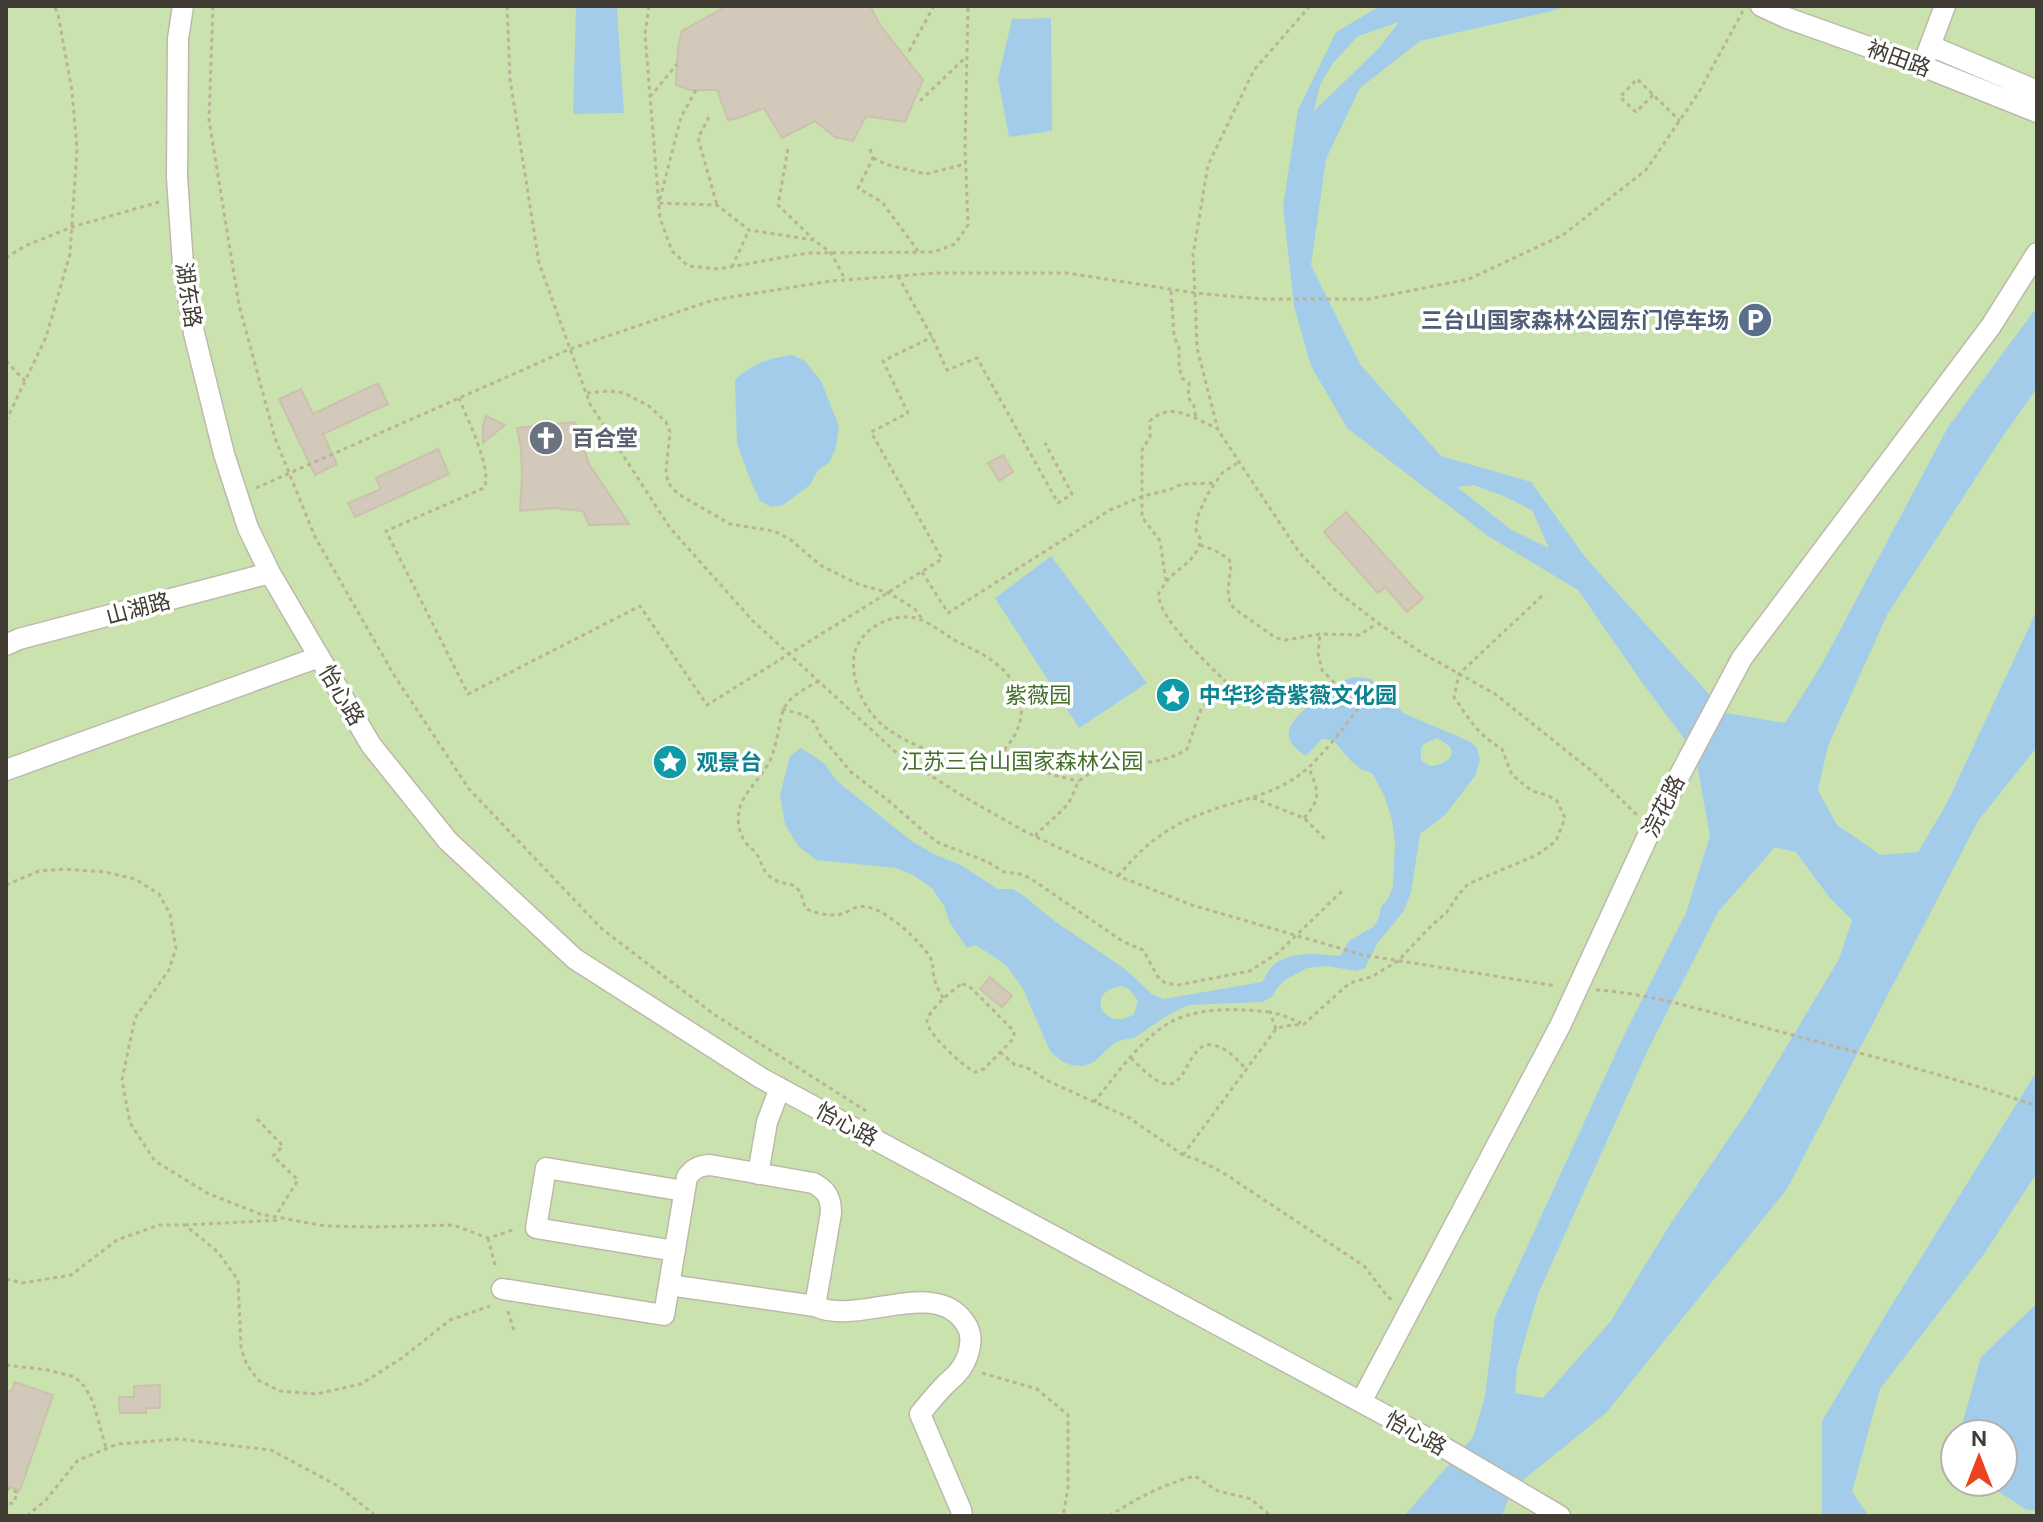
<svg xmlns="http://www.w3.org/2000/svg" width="2043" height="1522" viewBox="0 0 2043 1522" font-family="'DM Sans','Noto Sans SC',sans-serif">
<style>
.green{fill:#cae3ae;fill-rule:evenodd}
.water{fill:#a3cceb;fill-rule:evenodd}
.building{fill:#d2c9ba;stroke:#ccc1ae;stroke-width:2}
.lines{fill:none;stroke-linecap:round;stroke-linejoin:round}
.minor-casing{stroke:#beb8aa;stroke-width:23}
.path{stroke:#bcb199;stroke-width:3;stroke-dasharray:4 4;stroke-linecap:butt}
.minor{stroke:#fff;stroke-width:20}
.labels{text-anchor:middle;stroke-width:7;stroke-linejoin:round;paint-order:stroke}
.street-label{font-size:22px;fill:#423d34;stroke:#fff}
.service-label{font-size:22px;font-weight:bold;fill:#4e5e75;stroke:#fff;text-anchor:end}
.worship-label{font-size:22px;font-weight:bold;fill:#5b616d;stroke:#fff;text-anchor:start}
.park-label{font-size:22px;fill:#44702c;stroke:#fff}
.culture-label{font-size:22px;font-weight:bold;fill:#0d838f;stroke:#fff;text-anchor:start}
</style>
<rect width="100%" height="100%" fill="#f1ede4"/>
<path class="green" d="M6,6h2031v1510h-2031zM1955,1434h48v48h-48z"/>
<path class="water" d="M576,6h42l-1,4 7,103 -51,1z
M1380,6h188l-16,5 -132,30 -60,47 -34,71 -15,106 49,99 81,92 90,26 54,75 141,156 59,10 37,-59 126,-237 89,-120v81l-38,54 -112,173 -59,131 -10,44 19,35 44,30 37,-3 29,-49 90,-193v137l-59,74 -191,368 -181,224 -94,76 -10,27h-98l69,-79 12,-41 10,-79 131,-286 60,-118 24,-77 -15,-83 -54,-72 -63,-91 -90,-54 -141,-108 -36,-62 -17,-60 -11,-100 15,-96 38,-78zM1399,22l-21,27 -64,62 6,-26 13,-22 25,-27zM1474,485l27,10 31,15 17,38 -39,-19 -53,-42zM1775,847l21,5 33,45 23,23 -13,39 -90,150 -78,114 -61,99 -67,76 -28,-5 2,-26 21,-73 109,-242 71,-140z
M1051,18l1,113 -43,6 -11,-58 14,-60z
M793,355l12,6 16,20 18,45 -3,21 -7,16 -11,7 -8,15 -27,20 -12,2 -11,-6 -9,-19 -14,-38 -2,-65c20,-16 33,-21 58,-24z
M1051,556l96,127 -68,45 -84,-130z
M1356,677l15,2 32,34 68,29 6,6 3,12 -5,16 -30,39 -25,19 -9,59 -8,19 -26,32 -12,24 -9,3 -29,-5 -20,2 -22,12 -8,8 -5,9 -10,5 -74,3 -20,10 -34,23 -13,2 -8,4 -19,18 -11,4 -12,-1 -11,-5 -10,-9 -27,-62 -17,-24 -30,-20 -9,3 -17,-25 -6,-17 -12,-18 -19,-13 -17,-7 -80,-8 -18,-14 -13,-22 -5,-29 10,-39 11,-8 23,15 13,18 73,59 24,14 25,10 39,25h15l11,7 32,26 69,47 27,25 12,5 98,-17c5,-8 9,-17 17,-21 18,-10 42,-7 61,-5l9,-15 24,-14 6,-9 2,-11 7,-8 5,-13 2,-44 -3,-22 -8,-25 -12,-22 -10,-3 -11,-9 -18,-21 -11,-1 -16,17c-32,-20 -14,-36 7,-54 13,-12 25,-22 43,-25zM1437,738c2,1 10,6 12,8 9,13 -9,20 -19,20l-9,-6v-11l3,-5zM1121,986l8,3 9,12 -4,13c-28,20 -52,-22 -13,-28z
M2037,1071v102l-53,81 -104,135 -28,103 17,24h-47v-95l69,-115z
M2037,1303v208l-12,-2 -41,-27h19v-48h-39l-2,-9 19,-68z"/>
<path class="building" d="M727,6h143l10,19 43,55 -18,42 -39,-6 -13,25 -18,-4 -20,-16 -33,17 -18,-30 -25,10 -11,2 -11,-30h-27l-14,-5 2,-38 4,-16z
M378,383l10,21 -65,30 14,30 -22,11 -36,-76 22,-10 12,25z
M486,416l19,9 -22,18v-17z
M575,422l14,42 40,60 -40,1 -6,-14 -30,-3 -33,3 2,-36 -1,-26 -4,-21z
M438,449l11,25 -94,43 -7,-14 33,-14 -5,-11z
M1003,455l10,17 -14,9 -11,-18z
M1346,512l77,86 -16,14 -22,-25 -7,6 -54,-61z
M990,977l22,19 -10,11 -22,-18z
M15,1382l38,13 -33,95 -14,-4v-95l5,1z
M160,1385v23h-14v5h-26l-1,-16h15v-11z"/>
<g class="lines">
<g class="minor-casing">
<path id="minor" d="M183,6l-5,33 -1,138 6,88 11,68 30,121 24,74 22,45 31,53 70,119 77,96 127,118 186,119 672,363 127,75
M1761,6l26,12 135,48 115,46
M1931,46l106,45
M1925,59l20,-53
M6,645l13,-6 251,-66
M6,770l313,-113
M758,1174l9,-52 13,-34
M675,1251l-139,-23 10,-60 138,23
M669,1285l146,21
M502,1289l162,26 23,-138c7,-9 12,-11 23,-12l103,18c14,7 18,15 18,30l-16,93c43,21 123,-32 152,20 7,12 2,30 -5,41 -4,7 -12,13 -17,18 -9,9 -17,19 -25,29l41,96 1,6
M1361,1402l199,-376 91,-197 91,-171 249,-332 46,-73"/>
</g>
<path class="path" d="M213,6l-4,114 30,185 36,133 40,99 79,138 75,114 133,140 113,86 151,96
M507,6l3,73 29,184 51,141 80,124 83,93 147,135 66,42 60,34 92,44 74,29 171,50 194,31
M649,6l-4,28 15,184 12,33 16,15 31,3 88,-16 127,-1 21,-8 13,-19 -3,-78 3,-141
M1310,6l-56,64 -46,95 -15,90 2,38 2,55 21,82 81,122 35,37 44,34 44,30 73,41 98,78 44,43
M909,51l25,-45
M696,90l-15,27 -22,86 58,2 32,25 65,10 17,13 14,26
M1653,95l-17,17 -16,-15 17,-18 43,42
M650,97l27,-33
M920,101l46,-44
M709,117l-11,21 19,67
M788,149l-10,56 36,35
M870,149l3,9 -15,30 24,14 36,49
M873,158l15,7 38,9 39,-10
M6,258l19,-12 47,-19 87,-25
M732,267l17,-37
M898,276l34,61 15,33 30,-12 81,145 14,-9 -27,-51
M1171,291l3,45 5,12v19l3,11 7,5 -1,14 6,9 2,13
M6,361l19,20
M587,393l22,-2 15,2 25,13 17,16 4,10 -4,38 2,13 10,11 52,30 44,7 17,9 29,25 38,19 31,9 26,16 8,11
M459,398c8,21 34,71 25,90l-98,43 82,163 172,-88 67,99 235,-146 -71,-127 37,-19 -25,-52 49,-24
M6,421l40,-84 24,-83 7,-105 -5,-58 -14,-77 -4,-8
M256,488l314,-139 143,-49 118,-19 106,-8h130l128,20 66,6h108l100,-20 94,-44 83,-65 53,-78 44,-81
M1200,545l14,5 15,9 2,5 -3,27 2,13 6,6 40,28 10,2 34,-6 39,1 18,-11
M922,572l26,41 162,-103 33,-14 26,-6 13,-6 32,-1
M1166,581l-6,-40 -18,-24v-67l8,-13v-16c21,-21 45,-2 68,8
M819,681c-46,24 -33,28 -46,72 -7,22 -31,39 -34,58 -2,11 0,25 9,34 3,4 5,4 8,8 5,7 6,16 12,22 17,16 30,-2 37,33 8,5 27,9 36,6 6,-1 11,-6 17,-7 21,-6 64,35 73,52 3,7 1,4 2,12 1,11 5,19 11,28
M782,709l22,6 10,7 6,13 31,37 39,30 39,34 10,7 49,19 16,10 16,2 10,4 94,64 19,8 15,27 7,6 13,2 72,-14 28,-18 65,-63
M1004,750c27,-30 22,-64 -10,-88 -13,-10 -29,-16 -43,-24 -13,-8 -28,-21 -43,-21 -24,-1 -50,15 -54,39 -4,26 13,60 35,74 30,21 80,37 115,20l26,16 23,9 26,6
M1253,798l51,20 23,23
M1304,818c18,-20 14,-27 5,-50
M1035,836c9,-10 21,-19 31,-30 11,-12 6,-25 25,-33 31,-13 69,-5 96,-24l14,-40 25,-27c-16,-16 -71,-67 -67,-89 1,-1 6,-10 7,-11 13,-16 29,-19 35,-42l-5,-10 1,-12 10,-23 15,-22 17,-11
M1118,876c33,-39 56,-54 106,-70 23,-7 47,-13 68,-26 25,-15 48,-49 67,-72l-37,-38 -4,-17 2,-19
M6,885l33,-14 25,-2 41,3 30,7 24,15 11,20 6,34 -7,22 -34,48 -13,62 8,43 25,38 52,32 53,21 65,12 49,1 79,-2 35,13 28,-9
M962,984l7,2 45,45v7l-30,31 -9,3c-11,-5 -48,-38 -48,-51 0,-9 27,-33 35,-37z
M1596,990c61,4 119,24 178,40 88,24 177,46 263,76
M1276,1029l-6,-17 12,3 19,8
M1000,1052l15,13 11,2 24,15 78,35 55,38 15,5 24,12 142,94 23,30 6,5
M1131,1058c9,8 22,24 35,26 25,3 21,-53 56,-36 9,4 17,14 24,21
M1094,1102c22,-26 50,-69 83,-83 28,-12 63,-10 93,-7
M257,1119l26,27 -10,10 25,24 -23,37
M1183,1155l93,-126 9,-3 19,-2 41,-37 8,-5 18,-5 27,-16 33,-35 16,-14 12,-18 9,-10 69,-29 19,-14 9,-23 -8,-17 -10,-6 -15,-4 -20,-16 -10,-26c-25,-15 -32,-29 -48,-52l5,-23 86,-81
M185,1225l96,-5
M488,1238l8,31
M6,1279l17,4 48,-8 46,-35 42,-15h26l33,27 20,28 3,68 6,17 11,15 22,11 36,3 45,-10 41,-26 48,-38 40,-14
M508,1311l6,20
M6,1365l42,5 27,7 10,10 8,15 13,46
M982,1373l55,16 31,26v73l-5,28
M6,1488l11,4 -3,11 -8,1
M27,1516l19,-16 32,-40 40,-16 60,-5 93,11 67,36 38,30
M1109,1516c27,-17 54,-32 86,-40l23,15 33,8 20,17"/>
<use href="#minor" class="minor"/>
</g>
<defs>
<g id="parking-disc" transform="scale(1.8)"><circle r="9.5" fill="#5c6f8a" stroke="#fff"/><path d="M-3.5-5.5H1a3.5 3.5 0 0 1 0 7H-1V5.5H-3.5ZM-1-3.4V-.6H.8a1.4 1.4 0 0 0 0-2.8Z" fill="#fff"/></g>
<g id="church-disc" transform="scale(1.8)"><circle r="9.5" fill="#6b7280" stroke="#fff"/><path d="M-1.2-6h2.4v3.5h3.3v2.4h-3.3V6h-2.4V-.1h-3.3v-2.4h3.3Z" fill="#fff"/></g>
<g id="sight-disc" transform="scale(1.8)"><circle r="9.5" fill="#0f9aa8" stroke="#fff"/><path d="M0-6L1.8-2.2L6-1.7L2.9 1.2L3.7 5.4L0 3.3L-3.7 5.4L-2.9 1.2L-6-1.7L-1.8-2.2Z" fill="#fff"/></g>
</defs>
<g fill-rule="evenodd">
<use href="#parking-disc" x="1755" y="320"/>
<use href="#church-disc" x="546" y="438"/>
<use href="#sight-disc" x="1173" y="695"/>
<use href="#sight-disc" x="670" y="762"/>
</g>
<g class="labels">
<g class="street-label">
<text transform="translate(1899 58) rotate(20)" y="8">衲田路</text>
<text transform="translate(189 295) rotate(81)" y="8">湖东路</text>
<text transform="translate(138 608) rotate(-15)" y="8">山湖路</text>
<text transform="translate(342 695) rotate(59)" y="8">怡心路</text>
<text transform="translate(1663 806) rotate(-63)" y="8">浣花路</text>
<text transform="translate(847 1124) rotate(28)" y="8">怡心路</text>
<text transform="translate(1416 1433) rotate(29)" y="8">怡心路</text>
</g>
<g class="service-label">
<text x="1729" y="328">三台山国家森林公园东门停车场</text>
</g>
<g class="worship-label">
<text x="572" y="446">百合堂</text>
</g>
<g class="park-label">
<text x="1038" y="703">紫薇园</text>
<text x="1022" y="769">江苏三台山国家森林公园</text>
</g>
<g class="culture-label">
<text x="1199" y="703">中华珍奇紫薇文化园</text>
<text x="696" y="770">观景台</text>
</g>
</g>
<rect width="2043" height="1522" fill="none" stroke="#423d34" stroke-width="16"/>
<g transform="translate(1979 1458)"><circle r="38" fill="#ffffff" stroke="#b3b1ae" stroke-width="2"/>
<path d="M0-6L14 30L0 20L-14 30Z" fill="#ed421f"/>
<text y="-12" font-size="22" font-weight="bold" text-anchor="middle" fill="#423d34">N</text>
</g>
</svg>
